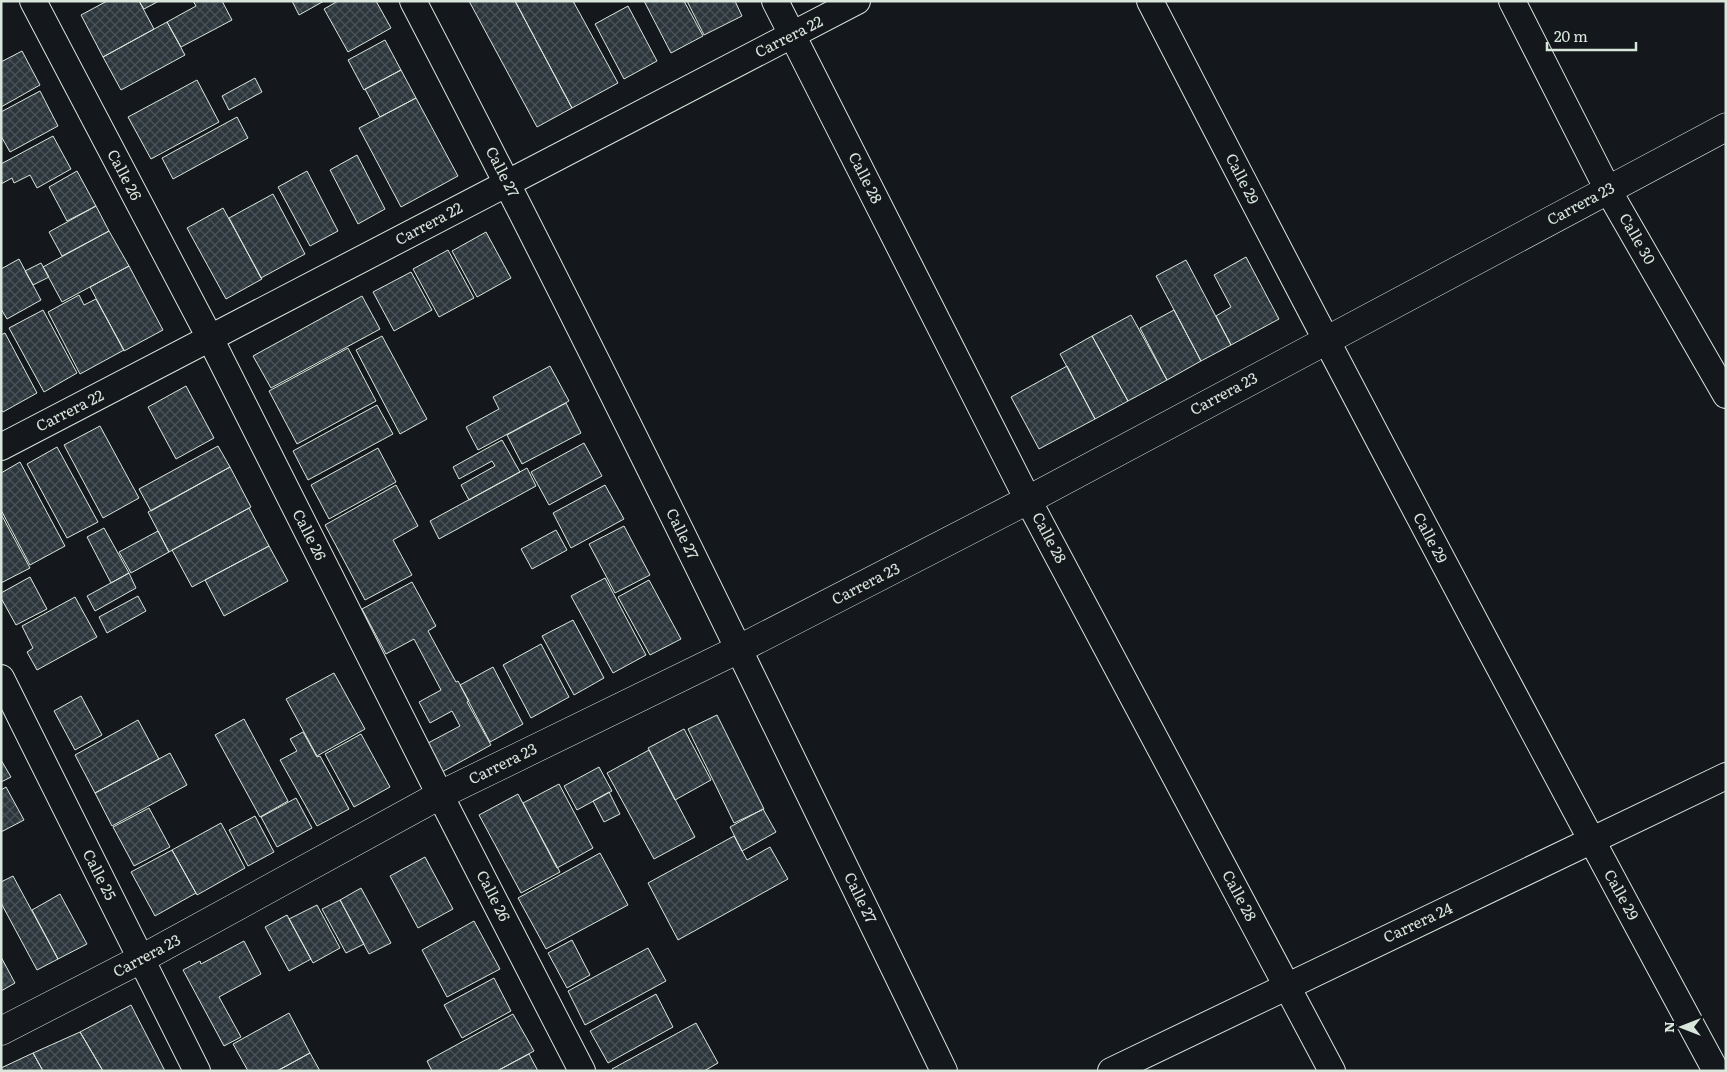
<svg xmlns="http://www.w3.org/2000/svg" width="1727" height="1072" viewBox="0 0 1727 1072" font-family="Literata,serif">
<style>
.building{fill:url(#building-cross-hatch);stroke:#d8e6dc}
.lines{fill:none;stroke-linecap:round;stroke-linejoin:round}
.street-casing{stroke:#d8e6dc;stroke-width:28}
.secondary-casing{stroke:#d8e6dc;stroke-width:29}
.street{stroke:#14181c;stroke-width:26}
.secondary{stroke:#14181c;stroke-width:28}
.labels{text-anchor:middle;stroke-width:4;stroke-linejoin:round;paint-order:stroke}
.street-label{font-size:15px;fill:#d8e6dc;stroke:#14181c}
</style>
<defs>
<pattern id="building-cross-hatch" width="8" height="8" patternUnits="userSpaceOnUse" patternTransform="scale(1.25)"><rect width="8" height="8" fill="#2c363c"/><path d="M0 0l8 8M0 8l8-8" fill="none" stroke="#4a5358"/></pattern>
</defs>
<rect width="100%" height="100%" fill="#14181c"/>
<path class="building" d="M107,1h32l15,28 -51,28 -22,-42z
M139,1h20l-15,8z
M193,1h29l10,19 -51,27 -14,-25 29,-16z
M292,1h32l-25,14z
M338,1h38l15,27 -43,24 -24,-43z
M469,1h46l57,107 -35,19z
M515,1h58l45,82 -46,25z
M644,1h40l19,35 -32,17z
M687,1h48l7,15 -38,19z
M628,6l29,55 -33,18 -29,-55z
M167,22l18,33 -64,35 -18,-33z
M385,40l16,30 -37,20 -16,-30z
M22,51l18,34 -39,22v-45z
M401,70l15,28 -36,19 -15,-28z
M255,78l7,14 -33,18 -7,-14z
M197,80l22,42 -68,37 -23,-42z
M40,91l18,35 -48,26 -9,-16v-24z
M416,98l42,78 -57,31 -42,-79z
M237,117l11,21 -75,41 -11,-21z
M53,136l18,33 -34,19 -7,-13 -16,8 -2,-5 -11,6v-20z
M357,155l28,54 -27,15 -28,-54z
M77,171l19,35 -29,15 -18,-34z
M307,171l31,60 -28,15 -32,-59z
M273,194l32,60 -44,24 -32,-60z
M96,206l13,25 -47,25 -13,-24z
M223,208l39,71 -36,20 -39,-71z
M109,231l20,35 -67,36 -19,-35z
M486,232l25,46 -34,19 -25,-46z
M448,250l26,48 -35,19 -26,-48z
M1246,257l33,62 -48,26 -15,-29 15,-9 -17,-32z
M19,259l22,41 -34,19 -6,-10v-40z
M1186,260l45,85 -30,16 -45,-85z
M41,263l8,14 -16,8 -8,-14z
M129,266l34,64 -39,21 -34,-64z
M411,272l21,38 -38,21 -21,-39z
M79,295l5,10 12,-6 28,51 -44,24 -32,-62z
M362,296l18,33 -109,59 -18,-32z
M43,310l34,63 -33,19 -35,-64z
M1174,310l27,51 -34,19 -27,-52z
M1131,315l36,65 -39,21 -36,-65z
M5,333l32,60 -34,19 -2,-3v-74z
M382,336l45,83 -27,15 -44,-84z
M1092,336l36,65 -33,18 -35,-65z
M348,348l28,53 -79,43 -28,-53z
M550,366l19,35 -91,49 -12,-23 33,-18 -6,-12z
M1067,366l28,53 -56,30 -28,-52z
M186,386l28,52 -38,21 -28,-52z
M566,403l15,30 -59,31 -15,-29z
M377,405l16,29 -85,46 -15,-29z
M100,426l39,72 -36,20 -39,-73z
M502,440l18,32 -51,28 -8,-15 34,-19 -3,-5 -33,18 -6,-12z
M584,443l18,33 -53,29 -18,-33z
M218,446l12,21 -79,44 -12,-22z
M57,447l41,75 -31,16 -40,-74z
M378,448l18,34 -67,37 -18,-34z
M20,462l45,84 -35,19 -29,-55v-37z
M230,467l21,40 -82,45 -21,-40z
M527,468l9,18 -97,53 -9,-18z
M396,485l22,41 -25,14 19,35 -47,25 -40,-75z
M605,485l19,34 -53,29 -18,-35z
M249,508l20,38 -77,41 -20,-37z
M1,514l29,54 -29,15z
M624,526l26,49 -35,18 -26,-49z
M104,528l25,45 -18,10 -24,-46z
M556,530l11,20 -35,19 -11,-20z
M158,531l11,21 -38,21 -12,-21z
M269,546l19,35 -64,35 -19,-36z
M129,573l7,15 -41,23 -8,-15z
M30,577l17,32 -31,16 -15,-27v-5z
M605,578l41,77 -33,18 -42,-77z
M649,580l32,59 -31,16 -32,-58z
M412,582l24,44 -8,5 28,51 2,-1 11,20 -2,1 24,43 -49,27 -14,-29 32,-17 -8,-15 -22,12 -11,-21 22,-12 -27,-51 -28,15 -24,-45z
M138,596l8,15 -39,22 -8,-16z
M75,597l22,40 -60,33 -10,-18 6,-4 -11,-22z
M573,620l31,58 -30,17 -32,-59z
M541,644l28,53 -38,21 -28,-53z
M493,667l30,57 -33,18 -30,-57z
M334,673l31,56 -48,27 -31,-57z
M81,696l21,39 -27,15 -21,-39z
M717,715l47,94 -30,14 -46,-94z
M244,719l44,82 -28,16 -45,-82z
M138,720l21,39 -64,34 -20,-38z
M684,729l27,51 -36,20 -27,-52z
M303,732l14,25 3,-1 29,53 -32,17 -37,-66 17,-9 -7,-12z
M361,734l29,53 -36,20 -29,-53z
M649,750l46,87 -41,22 -47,-86z
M170,753l17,32 -75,41 -17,-33z
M1,760l10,17 -10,5z
M599,767l13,24 -35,19 -13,-24z
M559,784l34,64 -36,20 -34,-65z
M6,787l18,33 -23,12v-42z
M609,792l11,22 -16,8 -11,-21z
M518,794l42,78 -39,21 -42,-78z
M296,798l16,30 -35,19 -16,-30z
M149,808l21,39 -36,19 -21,-39z
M763,809l13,23 -34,19 -12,-24z
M255,816l19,36 -26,14 -19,-36z
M221,823l24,45 -48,27 -25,-45z
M734,836l13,24 23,-13 18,32 -110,61 -30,-57z
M172,850l24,43 -41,23 -24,-44z
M600,853l28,52 -82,44 -28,-51z
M425,857l28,52 -35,19 -28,-52z
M13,876l45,83 -21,11 -36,-67v-21z
M361,888l30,55 -22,11 -29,-54z
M60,894l27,50 -29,15 -26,-49z
M340,900l24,44 -18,9 -24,-44z
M317,905l23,43 -27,15 -24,-44z
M287,915l24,44 -22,12 -24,-44z
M474,921l26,48 -53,28 -25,-47z
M572,940l18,35 -23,13 -19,-35z
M244,941l17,33 -42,23 22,40 -17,9 -41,-76 17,-9 1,3z
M648,948l18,33 -81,44 -17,-34z
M1,957l14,26 -14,8z
M494,978l17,33 -49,27 -18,-33z
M656,994l17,33 -65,36 -18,-32z
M131,1005l34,66h-62l-23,-39z
M289,1013l21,40 -33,18h-29l-15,-27z
M513,1014l21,37 -37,20h-65l-5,-10z
M696,1023l22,40 -14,8h-91l-1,-2z
M80,1032l23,39h-60l-10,-18z
M33,1053l10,18h-40l-2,-3z
M310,1053l10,18h-43z
M529,1054l9,17h-41z"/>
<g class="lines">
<g class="street-casing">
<path id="street" d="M33,1l177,337 230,457 142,276
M413,1c184,353 357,712 531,1070
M775,1l253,499 304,571
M1150,1c185,359 374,715 566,1070
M1512,1l96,189 118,205
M1,447l856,-446
M1,678l196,393
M1111,1071l615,-295"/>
</g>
<g class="secondary-casing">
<path id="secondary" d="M1,1031l140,-72 299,-164 299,-146 289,-149 698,-373"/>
</g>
<use href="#street" class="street"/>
<use href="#secondary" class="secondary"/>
</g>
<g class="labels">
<g class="street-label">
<text transform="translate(789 37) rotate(-27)" y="5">Carrera 22</text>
<text transform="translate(502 172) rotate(63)" y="5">Calle 27</text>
<text transform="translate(124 175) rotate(62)" y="5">Calle 26</text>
<text transform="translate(865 178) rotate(63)" y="5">Calle 28</text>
<text transform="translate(1242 179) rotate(63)" y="5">Calle 29</text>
<text transform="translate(1581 204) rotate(-28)" y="5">Carrera 23</text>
<text transform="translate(429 224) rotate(-28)" y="5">Carrera 22</text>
<text transform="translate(1637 239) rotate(60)" y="5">Calle 30</text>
<text transform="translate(1224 394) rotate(-28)" y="5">Carrera 23</text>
<text transform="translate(70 411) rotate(-27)" y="5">Carrera 22</text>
<text transform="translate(682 534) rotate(64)" y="5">Calle 27</text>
<text transform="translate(309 535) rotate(63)" y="5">Calle 26</text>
<text transform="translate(1049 538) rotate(62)" y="5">Calle 28</text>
<text transform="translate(1430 538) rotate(62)" y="5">Calle 29</text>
<text transform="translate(866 584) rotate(-27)" y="5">Carrera 23</text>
<text transform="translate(503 764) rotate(-26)" y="5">Carrera 23</text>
<text transform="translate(99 875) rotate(63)" y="5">Calle 25</text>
<text transform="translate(1621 895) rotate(61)" y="5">Calle 29</text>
<text transform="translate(493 896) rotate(63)" y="5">Calle 26</text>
<text transform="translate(1239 896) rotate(62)" y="5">Calle 28</text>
<text transform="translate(860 898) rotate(64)" y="5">Calle 27</text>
<text transform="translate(1418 923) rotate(-25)" y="5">Carrera 24</text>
<text transform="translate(147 956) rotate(-28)" y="5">Carrera 23</text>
</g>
</g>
<rect width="1727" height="1072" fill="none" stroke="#d8e6dc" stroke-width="5"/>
<g transform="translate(1682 1027) rotate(270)" stroke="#14181c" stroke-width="4" paint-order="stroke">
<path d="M0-4L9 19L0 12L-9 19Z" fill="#d8e6dc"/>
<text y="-8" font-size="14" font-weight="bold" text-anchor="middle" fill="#d8e6dc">N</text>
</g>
<path d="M1547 42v8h89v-8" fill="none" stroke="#d8e6dc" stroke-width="2.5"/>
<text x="1554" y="42" font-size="15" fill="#d8e6dc" stroke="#14181c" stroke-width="4" paint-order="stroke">20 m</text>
</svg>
